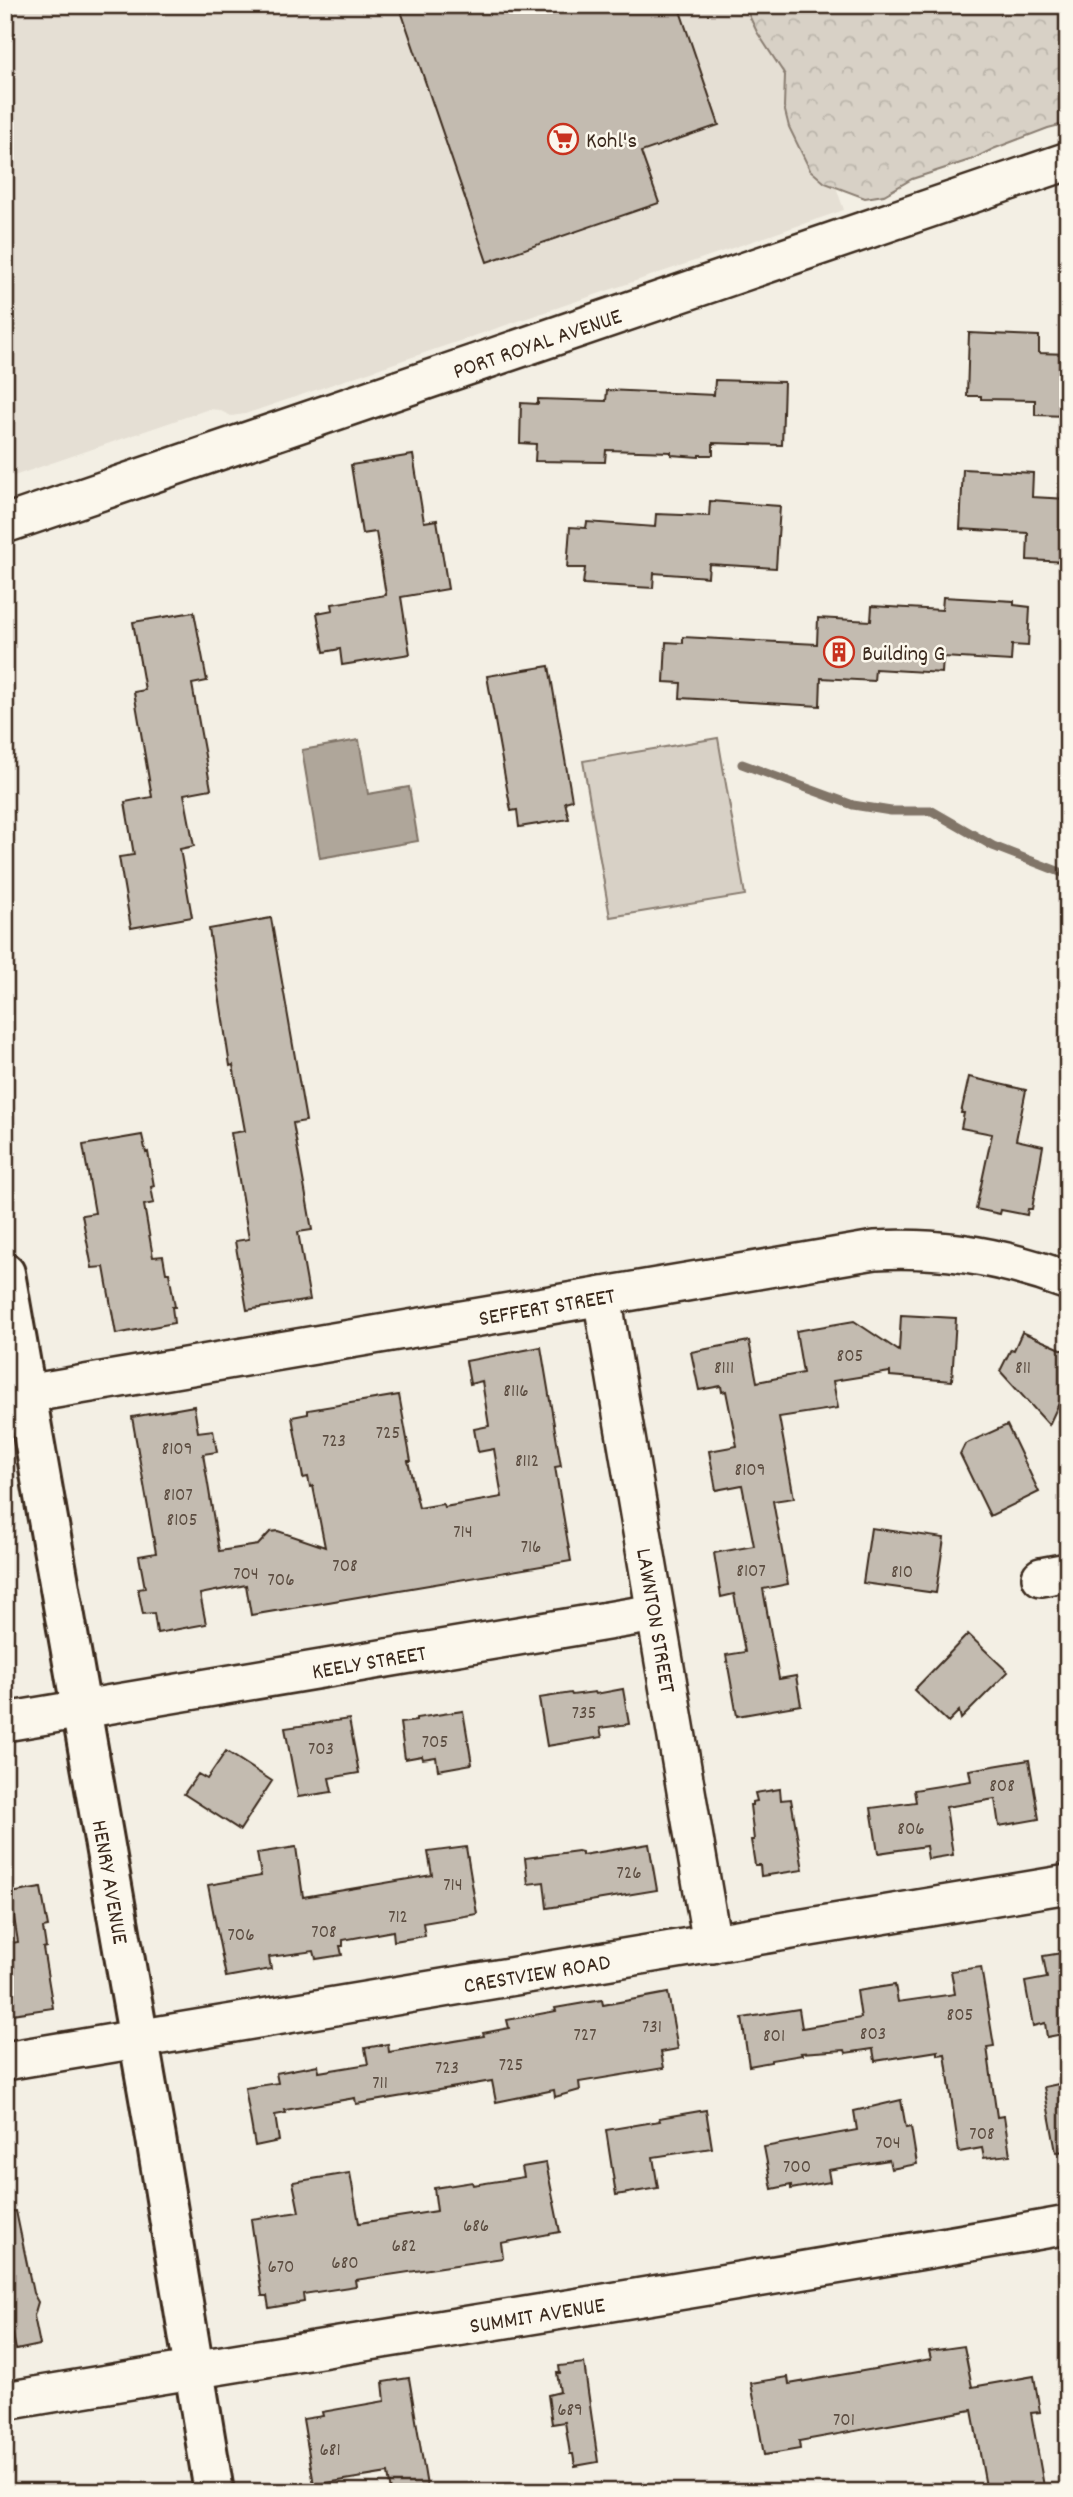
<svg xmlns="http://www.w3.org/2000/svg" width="1073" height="2497" viewBox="0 0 1073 2497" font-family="Dekko,sans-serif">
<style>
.built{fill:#e5dfd4}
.grass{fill:#d8d1c6;stroke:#8a7e72;stroke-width:2}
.forest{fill:url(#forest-crowns);stroke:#8a7e72;stroke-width:2}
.water{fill:#afa69a;stroke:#817468;stroke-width:2}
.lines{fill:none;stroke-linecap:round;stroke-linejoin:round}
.stream{stroke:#817468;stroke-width:9}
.building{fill:#c3bbb0;stroke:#3b2a1e;stroke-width:2}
.minor-casing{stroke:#3b2a1e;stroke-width:42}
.major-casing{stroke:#3b2a1e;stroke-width:44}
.minor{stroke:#fbf7ec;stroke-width:37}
.major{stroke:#fbf7ec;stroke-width:38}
.labels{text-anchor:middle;stroke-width:5;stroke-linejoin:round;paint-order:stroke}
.number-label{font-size:19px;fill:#5d4e42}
.poi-label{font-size:23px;fill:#3b2a1e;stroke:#fbf7ec;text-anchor:start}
.street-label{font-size:23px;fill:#3b2a1e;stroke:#fbf7ec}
</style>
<defs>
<pattern id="forest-crowns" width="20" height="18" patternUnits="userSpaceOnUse" patternTransform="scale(1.75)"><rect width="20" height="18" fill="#d8d1c6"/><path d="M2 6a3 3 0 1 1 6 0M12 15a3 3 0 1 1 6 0" fill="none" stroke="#bab4aa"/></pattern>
</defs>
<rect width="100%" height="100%" fill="#f3efe4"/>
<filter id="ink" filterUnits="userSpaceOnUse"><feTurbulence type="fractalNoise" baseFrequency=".0143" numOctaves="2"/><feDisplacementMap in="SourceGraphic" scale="14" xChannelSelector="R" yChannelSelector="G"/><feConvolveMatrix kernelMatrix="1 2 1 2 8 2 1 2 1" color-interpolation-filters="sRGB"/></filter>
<g filter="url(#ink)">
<path class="built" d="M5,5h768l71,205 -599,204 -14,2 -12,-6 -10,-1 -204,70z"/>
<path class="grass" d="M718,738l27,157 -135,22 -27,-156z"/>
<path class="forest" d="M744,5h324v118l-20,5 -55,21 -20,10 -61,20 -28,16 -19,3 -40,-15 -15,-13 -21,-43 -5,-20 1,-32 -28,-43z"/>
<path class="water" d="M359,740l9,54 41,-7 9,54 -98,17 -18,-108z"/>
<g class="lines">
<path class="stream" d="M742,764l111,41 38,6h41l61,35 75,29"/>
</g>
<path class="building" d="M399,5h279l41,120 -78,27 18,51 -172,59z
M969,333l70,3v17l29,1v62l-33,-1v-15l-54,-1v-3h-14z
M715,380l69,2 -2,63 -69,-2v12h-14v2l-28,-2v-3l-65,-2 -1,12 -70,-1 1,-17 -16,-1 1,-40 17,1v-5l68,2 1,-11 107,5z
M413,455l11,67 13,-2 11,69 -47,8 9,57 -68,11 -2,-16 -16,3 -7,-39 16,-3 -1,-6 54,-9 -10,-63 -14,2 -11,-69z
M963,469l70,4 -1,24 36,2v63l-41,-2 1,-27 -68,-4z
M710,501l70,5 -4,62 -67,-4 -1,13 -54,-4 -1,15 -70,-4 2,-16h-18l3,-41 16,1 1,-6 68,5 1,-13 53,2z
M943,597l71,4v4l16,2 -2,39 -16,-1 -1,16 -68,-4 -1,16 -67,-4 -1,12 -53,-3 -1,28 -140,-8 1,-15 -17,-1 2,-40 17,1v-6l134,7 1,-26 53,3 1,-15 70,4z
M194,612l13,69 -15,3 19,105 -27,5 10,52 -14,3 12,68 -61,11 -12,-71 15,-2 -9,-53 27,-5 -18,-105 11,-2 -12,-68z
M549,666l23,134 -7,2 4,17 -50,8 -2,-17 -6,1 -24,-135z
M271,918l35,203 -13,2 19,107 -14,2 12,68 -63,10 -12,-69 14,-2 -18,-106 14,-2 -12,-66 -3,1 -21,-137z
M969,1077l57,13 -10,50 27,6 -11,63h-4l-1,6 -26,-5 -1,4 -24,-5 16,-75 -31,-6 3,-15h-3z
M142,1135l4,18 2,-1 6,34 -3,1 3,16 -10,2 9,52 10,-1 3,17h3l6,34h-3l2,16 -58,11 -12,-67 -12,1 -10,-53 13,-2 -12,-68z
M901,1315l55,3 -4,63 -62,-5v-4l-57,9 5,27 -59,9 15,81 -21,3 15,83 -25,5 16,90 17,-3 5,29 -64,11 -11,-61 19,-3 -11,-58 -13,3 -7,-44 40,-7 -12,-61 -26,5 -7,-39 28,-5 -11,-55 -4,1 -1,-6 -22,4 -8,-38 58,-11 8,41 46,-9 -7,-42 58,-10 45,30z
M1022,1332l46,20v12l-4,8 4,12 -19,41 -49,-54 11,-22 3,1z
M541,1347l20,119 -6,1 16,94 -320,54 -5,-30 -46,9 6,30 -49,9 -3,-20 -11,1 -5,-25 7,-1 -6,-32 17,-3 -24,-136 62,-11 4,26 15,-2 4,22 -14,2 16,97 39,-6 12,-13 8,-1 47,16 -12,-61 -3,1 -2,-10 -5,1 -11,-61 16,-3v-4l91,-15 12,66h-3l11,47 24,-4 1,3 58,-10 -8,-48 -16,3 -4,-23 15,-3 -7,-45 -12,3 -4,-23z
M1007,1425l32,67 -49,24 -30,-62 5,-10z
M871,1528l73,10 -8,55 -73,-10z
M968,1634l40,38 -47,47 -2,-8 -11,11 -34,-32z
M623,1689l6,35 -29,4 2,9 -55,9 -8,-48 32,-5 1,2 23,-3 1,2z
M463,1711l9,53 -34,6 -2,-13 -13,2 -1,-3 -17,3 -5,-36 16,-2v-3z
M349,1719l10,54 -30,5 3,14 -34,5 -13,-69z
M226,1751l46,30 -32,49 -56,-36 14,-20 9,5z
M1029,1760l10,59 -40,7 -4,-27 -49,8 7,48 -25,4 -2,-13 -48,7 -7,-45 45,-6 -2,-12 57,-9 -2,-11z
M780,1789l1,11 10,-1 12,71 -42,6 -1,-11h-5l-4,-25h3l-4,-35h2v-3l5,-1 -2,-8z
M649,1844l8,46 -110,18 -3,-26 -16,2 -3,-26 53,-7 4,1v3z
M296,1847l7,50 129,-22 -4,-23 38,-5 11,67 -54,9 2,13 -31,5 -1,-10 -50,9v6h-3l2,9 -26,4 -2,-8 -45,6 2,12 -45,8 -18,-92 53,-9 -4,-23z
M41,1888l7,39 -5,1 3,19 -3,1 10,60 -48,7v-71l13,-2 -8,-49z
M1068,1952v81l-21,4 -2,-14 -12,3 -8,-44 22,-4 -4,-22z
M981,1967l13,79 -7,1 10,70 7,-1 6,39 -26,3 -2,-10 -23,4 -14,-98 -7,1v-4l-63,10 -2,-12 -27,4 -1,-3 -44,3 1,2 -31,5v2l-22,4 -7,-48 57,-9 3,19 59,-10 -4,-27 38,-6 3,17 57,-8 -4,-23z
M668,1993l10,56 -17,3 3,16 -85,14 1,8 -25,7 -1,-7 -58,12 -4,-21 -136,23 -1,-6 -70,12 1,3 -11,2 4,26 -24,5 -10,-58 33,-5 -2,-10 42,-8 1,7 49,-8 -3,-16 23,-4 1,8 95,-16 -1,-3 26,-5 -2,-8 49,-9 -1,-3 47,-8 1,5z
M1068,2082v69l-12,1 -12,-65z
M901,2100l5,28 5,-1 6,37 -26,5 -2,-9 -61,10 2,12 -39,7v-4l-19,4 -8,-42 93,-17 -3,-19z
M706,2110l6,38 -59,9 5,31 -42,7 -10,-65 54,-9 -1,-3z
M546,2163l14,69 -59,11 2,15 -148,22 1,6 -53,8 1,8 -35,6 -2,-12h-5l-11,-77 48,-7 -6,-30 57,-9 9,50 78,-12 -3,-23 38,-6 1,3 51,-8 -2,-10z
M16,2211l17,82 5,9 -4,14 6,29 -24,5 -7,-35 -4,1v-104z
M964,2346l8,41 62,-11 6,36 -9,1 14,79h-58l-15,-82 -173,31 1,8 -36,6 -13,-72 37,-6 1,7 142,-25 -2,-8z
M584,2363l14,99 -23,4 -2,-12h-3l-5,-32 -13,2 -4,-29 12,-3 -3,-19h3l-1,-7z
M409,2378l19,114h-37l-3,-19 -74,12 -11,-66 20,-3 -1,-4 63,-11 -2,-19z"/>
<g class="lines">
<g class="minor-casing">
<g id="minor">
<path id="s1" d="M5,524l1063,-363"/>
<path id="s2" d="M602,1296l110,648"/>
<path id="s3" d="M26,1394l849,-144c68,-4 130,7 193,31"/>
<path d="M1041,1577l27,-5"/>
<path id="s4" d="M5,1722l650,-109"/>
<path id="s5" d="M5,2061l1063,-177"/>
<path id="s6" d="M5,2401c354,-60 709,-113 1063,-176"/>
</g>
</g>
<g class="major-casing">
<g id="major">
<path id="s7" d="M5,1273l151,865 58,354"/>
</g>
</g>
<use href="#minor" class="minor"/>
<use href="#major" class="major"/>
</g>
</g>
<defs>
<g id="supermarket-ring" transform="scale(1.575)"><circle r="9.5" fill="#fbf7ec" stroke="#c8321e" stroke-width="1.5"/><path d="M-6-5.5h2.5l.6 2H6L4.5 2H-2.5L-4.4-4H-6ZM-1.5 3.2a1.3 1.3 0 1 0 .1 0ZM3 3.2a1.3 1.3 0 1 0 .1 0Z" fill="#c8321e"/></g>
<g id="building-ring" transform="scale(1.575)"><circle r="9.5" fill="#fbf7ec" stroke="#c8321e" stroke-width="1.5"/><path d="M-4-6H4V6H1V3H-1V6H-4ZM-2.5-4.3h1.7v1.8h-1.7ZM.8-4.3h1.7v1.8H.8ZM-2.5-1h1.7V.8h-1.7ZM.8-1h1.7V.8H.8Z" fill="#c8321e"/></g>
</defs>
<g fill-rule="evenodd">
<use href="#supermarket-ring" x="563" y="139"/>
<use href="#building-ring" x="839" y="652"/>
</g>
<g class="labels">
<g class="number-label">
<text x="850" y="1361">805</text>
<text x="724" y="1373">8111</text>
<text x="1023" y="1373">811</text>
<text x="516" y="1396">8116</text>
<text x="388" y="1438">725</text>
<text x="334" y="1446">723</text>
<text x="177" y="1454">8109</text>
<text x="527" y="1466">8112</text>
<text x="750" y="1475">8109</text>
<text x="178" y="1500">8107</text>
<text x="182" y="1525">8105</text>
<text x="463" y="1537">714</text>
<text x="531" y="1552">716</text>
<text x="345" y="1571">708</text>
<text x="751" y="1576">8107</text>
<text x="902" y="1577">810</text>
<text x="246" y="1579">704</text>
<text x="281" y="1585">706</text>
<text x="584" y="1718">735</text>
<text x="435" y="1747">705</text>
<text x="321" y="1754">703</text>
<text x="1002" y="1791">808</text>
<text x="911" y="1834">806</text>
<text x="629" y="1878">726</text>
<text x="453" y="1890">714</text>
<text x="398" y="1922">712</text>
<text x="324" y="1937">708</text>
<text x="241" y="1940">706</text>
<text x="960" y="2020">805</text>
<text x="652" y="2032">731</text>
<text x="873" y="2039">803</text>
<text x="585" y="2040">727</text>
<text x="774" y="2041">801</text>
<text x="511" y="2070">725</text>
<text x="447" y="2073">723</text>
<text x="380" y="2088">711</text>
<text x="982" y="2139">708</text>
<text x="888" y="2148">704</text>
<text x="797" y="2172">700</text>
<text x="476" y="2231">686</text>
<text x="404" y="2251">682</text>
<text x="345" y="2268">680</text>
<text x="281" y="2272">670</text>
<text x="570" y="2415">689</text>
<text x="844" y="2425">701</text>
<text x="330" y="2455">681</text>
</g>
<g class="poi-label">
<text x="586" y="147">Kohl's</text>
<text x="862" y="660">Building G</text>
</g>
<g class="street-label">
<text dy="8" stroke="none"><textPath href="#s1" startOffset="562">PORT ROYAL AVENUE</textPath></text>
<text dy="8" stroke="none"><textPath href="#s3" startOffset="528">SEFFERT STREET</textPath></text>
<text dy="8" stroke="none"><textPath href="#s2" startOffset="329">LAWNTON STREET</textPath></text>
<text dy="8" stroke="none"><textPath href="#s4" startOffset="369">KEELY STREET</textPath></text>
<text dy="8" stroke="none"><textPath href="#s7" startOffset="618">HENRY AVENUE</textPath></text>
<text dy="8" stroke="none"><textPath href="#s5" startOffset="539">CRESTVIEW ROAD</textPath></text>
<text dy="8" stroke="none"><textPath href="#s6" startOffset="539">SUMMIT AVENUE</textPath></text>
</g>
</g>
<rect width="1073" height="2497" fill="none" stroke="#fbf7ec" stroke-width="28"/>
<rect x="14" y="14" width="1045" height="2469" fill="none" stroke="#3b2a1e" stroke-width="2.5" filter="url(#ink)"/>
</svg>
